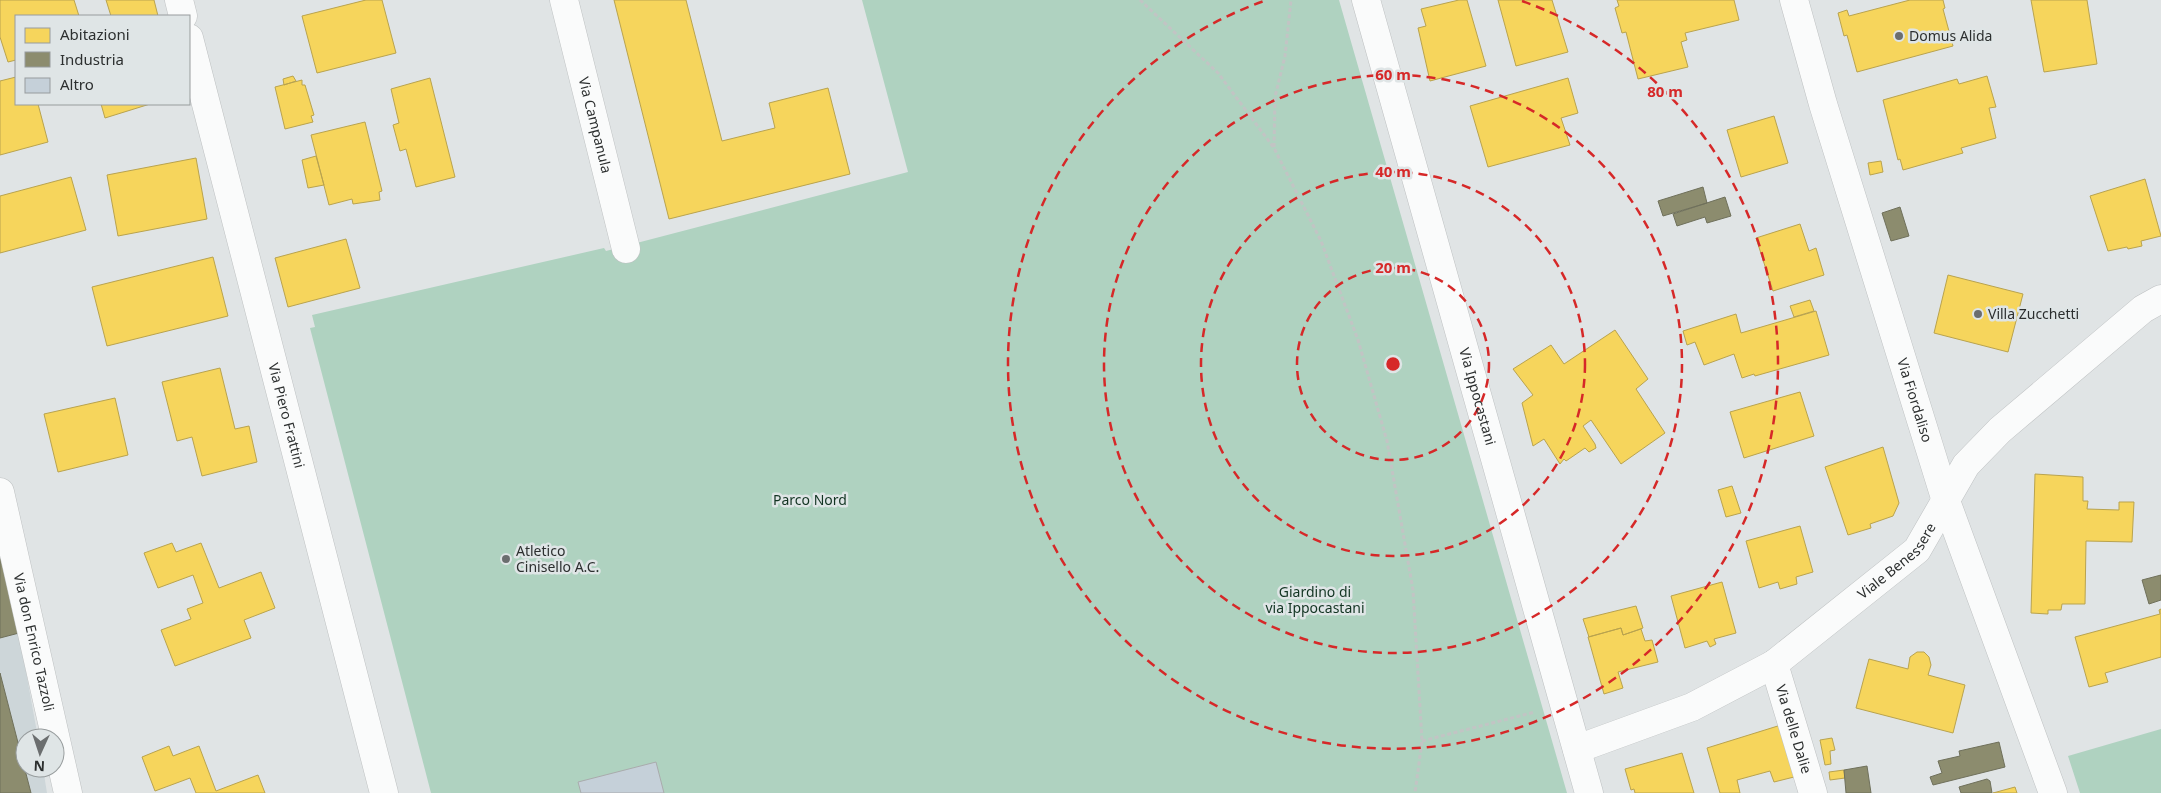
<svg xmlns="http://www.w3.org/2000/svg" width="2161" height="793" viewBox="0 0 2161 793" font-family="'Noto Sans',sans-serif">
<style>
.built{fill:#cdd6d9}
.green{fill:#afd2c0}
.homes{fill:#f6d55c;stroke:#b9a34e}
.industry{fill:#8c8c6e;stroke:#6f705b}
.building{fill:#c5d0d9;stroke:#a9abac}
.lines{fill:none;stroke-linecap:round;stroke-linejoin:round}
.street-casing{stroke:#bec1c2;stroke-width:29}
.path{stroke:#c2c4c4;stroke-width:3;stroke-dasharray:4 2.5;stroke-linecap:butt}
.street{stroke:#fafbfb;stroke-width:28}
.ring{fill:none;stroke:#d62828;stroke-width:2.5;stroke-dasharray:9 6}
.poi-dot{fill:#6b6e6f;stroke:#dfe5e6;stroke-width:2}
.labels{text-anchor:middle;stroke-width:5;stroke-linejoin:round;paint-order:stroke}
.poi-label{font-size:14px;fill:#2c2f2f;stroke:#dfe5e6;text-anchor:start}
.street-label{font-size:14px;fill:#2c2f2f;stroke:#dfe5e6}
.park-label{font-size:14px;fill:#123422;stroke:#dfe5e6}
.centre{fill:#d62828;stroke:#dfe5e6;stroke-width:2.5}
.ring-label{font-size:15px;text-anchor:middle;font-weight:bold;fill:#d62828;stroke:#dfe5e6;stroke-width:5;stroke-linejoin:round;paint-order:stroke}
</style>
<rect width="100%" height="100%" fill="#e0e4e5"/>
<path class="built" d="M0,554l19,79 19,105h-13v30h18l4,25h-47z"/>
<path class="green" d="M862,0h477l228,793h-1136l-121,-465 5,-1 -3,-12 292,-67 2,3 302,-79z
M2161,729v64h-81l-12,-37z"/>
<path class="homes" d="M0,0h74l5,16h-63v44l-8,2 -8,-25z
M106,0h48l4,16h-47z
M366,0h16l14,53 -79,20 -15,-57z
M614,0h72l36,141 53,-13 -6,-25 59,-15 22,86 -181,45z
M1459,0h8l19,66 -56,15 -12,-53 8,-2 -5,-17z
M1498,0h54l16,52 -52,14z
M1617,0h117l5,20 -54,13 2,7 -6,2 7,25 -50,12 -12,-47 -4,1 -7,-25 4,-2z
M1910,0h33l2,8 -2,1 10,37 -96,26 -10,-37 -3,1 -6,-23 9,-3 2,6z
M2031,0h56l10,64 -53,8z
M293,76l3,5 -12,4 -1,-6z
M1987,76l9,31 -7,1 7,30 -35,10 2,5 -60,17 -3,-11 -2,1 -15,-60 74,-21 2,5z
M16,77v27h22l10,38 -48,13v-74z
M430,78l25,99 -39,10 -10,-38 -6,2 -7,-26 6,-2 -8,-34z
M1568,78l10,35 -17,5 9,27 -82,22 -18,-61z
M302,80v5h3l9,30 -3,1 2,6 -28,7 -10,-42z
M101,104h49l-45,14z
M1774,116l14,47 -47,14 -14,-47z
M365,122l17,69 -3,1 1,8 -27,4 -1,-5 -23,6 -18,-70z
M316,156l8,29 -16,3 -6,-28z
M196,158l11,61 -89,17 -11,-61z
M1881,161l2,11 -13,3 -2,-12z
M71,177l15,53 -86,23v-57z
M2145,179l16,57 -20,5 1,5 -14,3 -1,-2 -19,4 -18,-55z
M1800,224l9,27 7,-3 8,27 -51,16 -17,-53z
M346,239l14,49 -72,19 -13,-49z
M213,257l15,59 -121,30 -15,-59z
M1948,275l75,19 -15,58 -74,-19z
M1810,300l4,11 -20,6 -4,-11z
M1816,311l13,44 -74,21 -1,-2 -12,4 -8,-24 -30,11 -9,-23 -8,3 -4,-14 53,-17 5,19z
M1615,330l33,49 -12,10 29,44 -44,31 -30,-44 -8,6 12,18 1,4 -7,4 -4,-4 -19,13 -2,-2 -4,5 -16,-25 -11,7 -11,-43 11,-8 -20,-26 38,-24 13,19z
M220,368l15,61 14,-3 8,36 -55,14 -10,-39 -15,4 -15,-59z
M1800,392l14,44 -70,22 -14,-46z
M115,398l13,57 -70,17 -14,-58z
M1883,447l16,56 -6,13 -23,8 1,4 -23,7 -23,-68z
M2035,474l48,3v24h5l-1,8 32,1v-8h15l-2,40 -46,-1 -1,63h-23l-1,6h-13v4l-17,-1z
M1732,486l9,27 -15,4 -8,-27z
M1800,526l13,46 -17,5 1,7 -17,5 -2,-7 -19,6 -13,-47z
M172,543l4,9 25,-9 18,45 42,-16 14,36 -31,12 7,18 -76,28 -14,-36 30,-11 -4,-10 16,-6 -10,-28 -35,13 -14,-35z
M1722,582l14,51 -22,6 2,5 -6,3 -3,-6 -22,7 -14,-52z
M1636,606l7,22 -20,7 -2,-7 -32,9 -6,-18z
M2161,609v48l-56,16 3,9 -19,5 -14,-50 85,-23 -1,-4z
M1621,628l2,7 18,-6 4,12 7,-1 6,22 -40,10 5,16 -19,6 -16,-57z
M1917,652h7l5,5 2,8 -3,10 37,10 -12,48 -97,-25 13,-49 39,10 2,-12z
M1781,725l13,52 -20,5 -4,-11 -33,9 3,13h-20l-13,-45z
M1832,738l3,12 -5,1 1,13 -6,1 -5,-25z
M169,746l4,10 26,-10 17,45 42,-16 7,18h-69l-6,-15 -35,13 -13,-34z
M1682,753l12,40h-59l-1,-4 -3,1 -6,-21z
M1844,770l1,8 -15,2 -1,-8z
M2015,787l2,6h-24z"/>
<path class="industry" d="M1703,187l4,16 -44,13 -5,-15z
M1725,197l6,19 -24,7 -2,-6 -28,9 -4,-12z
M1900,207l9,29 -18,5 -9,-28z
M0,554l19,79 -19,5z
M2161,575v25l-12,4 -7,-24z
M0,673l31,120h-31z
M1999,742l6,25 -72,18 -3,-8 12,-4 -4,-12 22,-5 -1,-5z
M1867,766l4,27h-25l-2,-23z
M1987,779l3,2 2,12h-31l-2,-6z"/>
<path class="building" d="M656,762l8,31h-83l-3,-11z"/>
<g class="lines">
<g class="street-casing">
<g id="street">
<path d="M179,0l4,16"/>
<path id="s1" d="M564,0l62,249"/>
<path id="s2" d="M1366,0l223,793"/>
<path id="s3" d="M1794,0l29,104 123,397 107,292"/>
<path id="s4" d="M189,38l195,755"/>
<path id="s5" d="M0,492l68,301"/>
<path id="s6" d="M1774,664l39,129"/>
<path id="s7" d="M1577,749l115,-42 82,-43 143,-114 49,-85 34,-35 143,-121 18,-10"/>
</g>
</g>
<path class="path" d="M1140,0l78,73 56,75 47,93 37,99 29,101 26,149 9,151 -7,52
M1274,147l1,-50 10,-41 6,-56
M1422,741l113,-29"/>
<use href="#street" class="street"/>
</g>
<g class="ring">
<circle cx="1393" cy="364" r="96"/>
<circle cx="1393" cy="364" r="192"/>
<circle cx="1393" cy="364" r="289"/>
<path d="M1522 1A385 385 0 1 1 1264 1"/>
</g>
<g class="poi-dot">
<circle cx="1899" cy="36" r="5"/>
<circle cx="1978" cy="314" r="5"/>
<circle cx="506" cy="559" r="5"/>
</g>
<g class="labels">
<g class="poi-label">
<text x="1909" y="41">Domus Alida</text>
<text x="1988" y="319">Villa Zucchetti</text>
<text x="516" y="556">Atletico<tspan x="516" dy="16">Cinisello A.C.</tspan></text>
</g>
<g class="street-label">
<text dy="5" stroke="none"><textPath href="#s1" startOffset="129">Via Campanula</textPath></text>
<text dy="5" stroke="none"><textPath href="#s2" startOffset="412">Via Ippocastani</textPath></text>
<text dy="5" stroke="none"><textPath href="#s3" startOffset="418">Via Fiordaliso</textPath></text>
<text dy="5" stroke="none"><textPath href="#s4" startOffset="390">Via Piero Frattini</textPath></text>
<text dy="5" stroke="none"><textPath href="#s7" startOffset="376">Viale Benessere</textPath></text>
<text dy="5" stroke="none"><textPath href="#s5" startOffset="154">Via don Enrico Tazzoli</textPath></text>
<text dy="5" stroke="none"><textPath href="#s6" startOffset="68">Via delle Dalie</textPath></text>
</g>
<g class="park-label">
<text x="810" y="505">Parco Nord</text>
<text x="1315" y="597">Giardino di<tspan x="1315" dy="16">via Ippocastani</tspan></text>
</g>
</g>
<circle cx="1393" cy="364" r="8" class="centre"/>
<g class="ring-label">
<text x="1393" y="80">60 m</text>
<text x="1665" y="97">80 m</text>
<text x="1393" y="177">40 m</text>
<text x="1393" y="273">20 m</text>
</g>
<rect x="15" y="15" width="175" height="90" fill="#dfe5e6" stroke="#979c9d"/>
<rect x="25" y="28" width="25" height="15" fill="#f6d55c" stroke="#979c9d"/>
<text x="60" y="40" font-size="15" fill="#2c2f2f">Abitazioni</text>
<rect x="25" y="52" width="25" height="15" fill="#8c8c6e" stroke="#979c9d"/>
<text x="60" y="65" font-size="15" fill="#2c2f2f">Industria</text>
<rect x="25" y="78" width="25" height="15" fill="#c5d0d9" stroke="#979c9d"/>
<text x="60" y="90" font-size="15" fill="#2c2f2f">Altro</text>
<g transform="translate(40 753) rotate(183)"><circle r="24" fill="#dfe5e6" stroke="#979c9d"/>
<path d="M0-4L9 19L0 12L-9 19Z" fill="#6b6e6f"/>
<text y="-8" font-size="14" font-weight="bold" text-anchor="middle" fill="#2c2f2f">N</text>
</g>
</svg>
